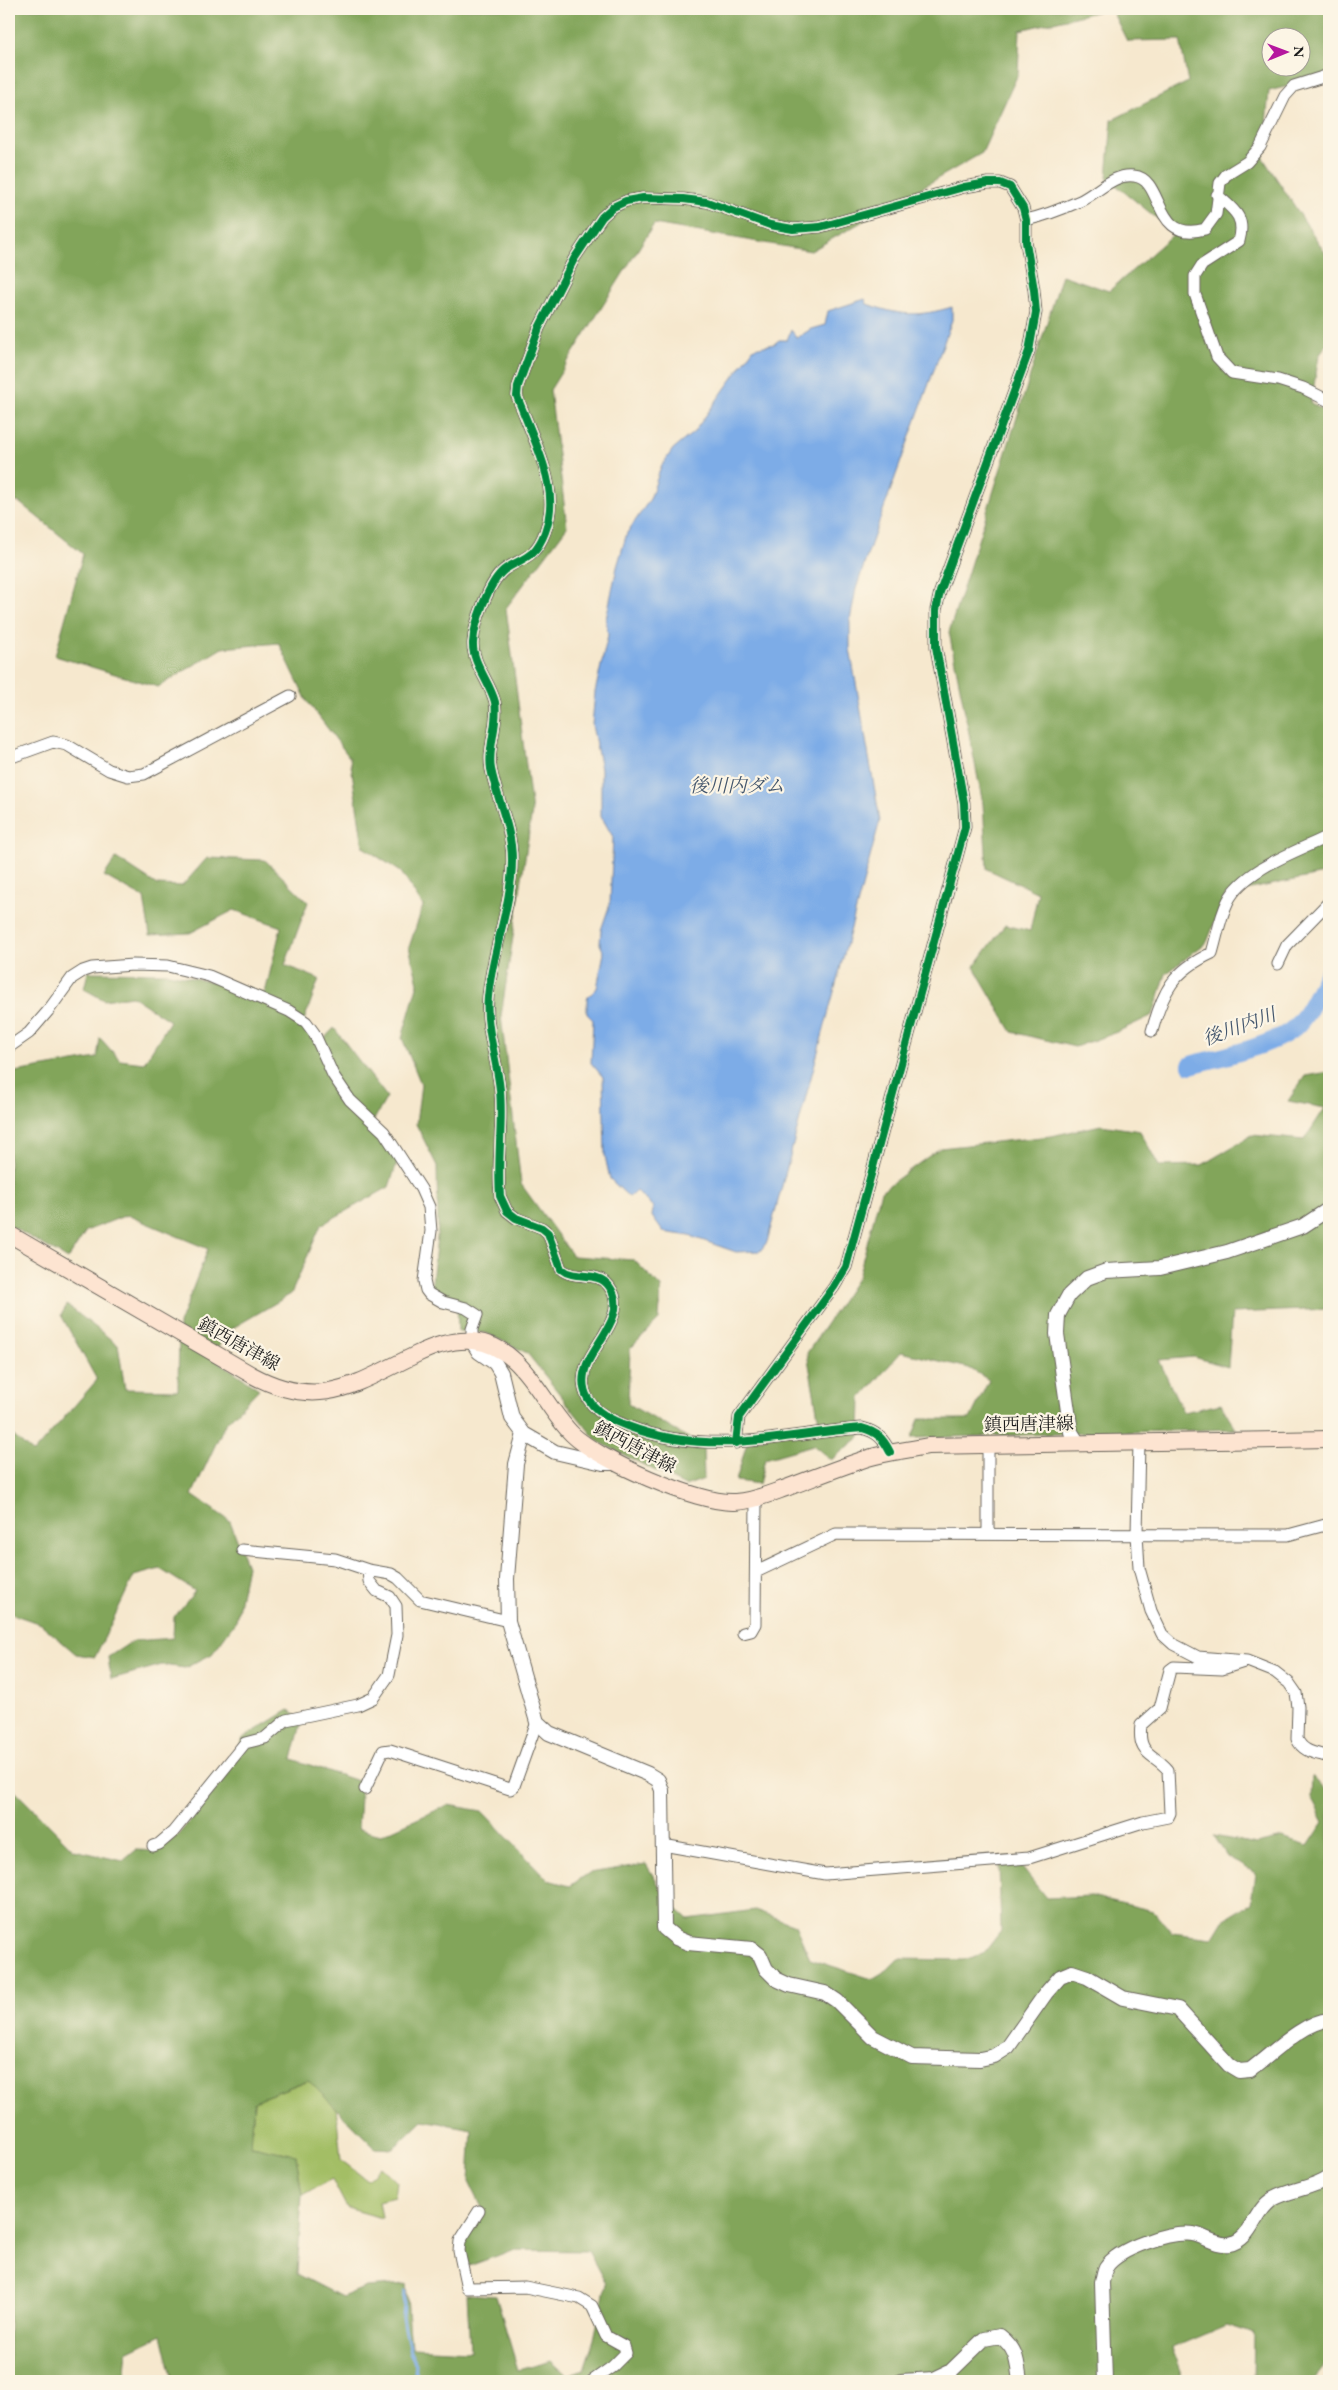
<svg xmlns="http://www.w3.org/2000/svg" width="1338" height="2390" viewBox="0 0 1338 2390" font-family="'EB Garamond','Noto Serif JP',serif">
<style>
.green{fill:#a3be65;stroke:#606d40}
.forest{fill:#82a55a;stroke:#4f603b;fill-rule:evenodd}
.water{fill:#7dace7;stroke:#4c6482}
.lines{fill:none;stroke-linecap:round;stroke-linejoin:round}
.stream{stroke:#7dace7;stroke-width:3}
.river{stroke:#7dace7;stroke-width:18}
.minor-casing{stroke:#68635a;stroke-width:13}
.tertiary-casing{stroke:#68635a;stroke-width:16}
.secondary-casing{stroke:#68635a;stroke-width:18}
.minor{stroke:#fff;stroke-width:11}
.tertiary{stroke:#fff;stroke-width:14}
.secondary{stroke:#fde4d1;stroke-width:16}
.cycleway-casing{stroke:#fcf5e5;stroke-width:11}
.cycleway{stroke:#00873e;stroke-width:8}
.labels{text-anchor:middle;stroke-width:4.5;stroke-linejoin:round;paint-order:stroke}
.street-label{font-size:18px;fill:#1c1c1c;stroke:#fcf5e5}
.water-label{font-size:19px;font-style:italic;fill:#43566d;stroke:#fcf5e5}
</style>
<rect width="100%" height="100%" fill="#fcf5e5"/>
<filter id="ink" filterUnits="userSpaceOnUse"><feTurbulence type="fractalNoise" baseFrequency=".02" numOctaves="2"/><feDisplacementMap in="SourceGraphic" scale="10" xChannelSelector="R" yChannelSelector="G"/><feConvolveMatrix kernelMatrix="1 2 1 2 8 2 1 2 1" color-interpolation-filters="sRGB"/></filter>
<filter id="wash" filterUnits="userSpaceOnUse"><feTurbulence type="fractalNoise" baseFrequency=".0096" numOctaves="4" result="noise"/><feDisplacementMap in="SourceGraphic" scale="20" xChannelSelector="R" yChannelSelector="G"/><feGaussianBlur stdDeviation="1.12" result="paint"/><feColorMatrix in="noise" values="0 0 0 0 0 0 0 0 0 0 0 0 0 0 0 0 0 1.4 0 .05"/><feComposite in="paint" operator="in"/></filter>
<g filter="url(#wash)">
<rect width="100%" height="100%" fill="#f6e8ce"/>
<path class="green" d="M309,2080l27,27 5,53 26,20 14,-13 16,15 -2,15 -16,4 3,17 -35,-10 -15,-29 -30,16 -6,-39 -45,-10 3,-45z"/>
<path class="forest" d="M9,9h1099l-88,21 -2,44 -36,79 -171,98 -157,-27 -104,166 17,137 -61,81 26,204 -31,204 20,168 52,72 61,4 27,27 -2,33 -29,29 -2,55 75,42 1,33 -19,7 -88,-45 -70,-88 -41,-20 -28,-2 -1,-28 -26,-12 7,-64 -1,-61 -21,-42 5,-40 -19,-46 16,-55 -9,-36 14,-41 -22,-34 -38,-25 -13,-89 -43,-57 -28,-58 -57,5 -64,39 -103,-31 28,-102 -63,-51 -11,-3z
M1111,9h218v67l-60,15 -6,67 63,96 3,-4v91l-10,15 -8,47 18,11v459l-103,21 -19,48 -41,32 -13,41 -36,17 -42,15 -63,-15 -38,-65 31,-42 25,6 8,-38 -51,-24 -4,-65 -34,-172 113,-357 47,16 66,-58 -68,-55 5,-58 76,-38 -8,-42 -53,1zM1270,38h30v30h-30z
M116,858l41,27 25,1 25,-28 58,2 43,42 -23,63 34,14 -17,47 16,19 16,-17 53,69 -16,28 27,35 -9,27 -68,38 -30,69 -60,35 -20,27 48,33 -34,35 -33,71 38,26 17,45 -11,55 -24,33 -27,14 -23,-3 -51,14 -3,-22 25,-16 40,-3 1,-21 21,-26 -35,-22 -26,7 -39,81 -19,-3 -35,-30 -32,-11v-215v34l24,21 64,-73 -36,-65 6,-10 51,40 7,44 53,1 1,-66 29,-75 -81,-34 -41,16 -18,28 -59,-34v-152l88,-15 3,-20 20,22 24,3 26,-42 -38,-25 -28,4 -20,-11 4,-17 80,1 97,20 16,-66 -47,-17 -44,23 -40,2 -6,-37 -40,-22z
M1329,1072v237l-97,4 -4,54 -34,-10 -35,3 24,52 38,-8 15,25 -324,9 7,-19h51l19,-39 -20,-12 -68,-16 -40,46 -1,39 -29,23 -18,-15 -48,14 -6,25 -23,-3 11,-39 72,-20 -12,-69 51,-76 23,-86 59,-43 111,-12 50,-11 39,6 19,35 43,-1 50,-30 52,5 21,-32 -37,-7 17,-25z
M289,1710l13,10 -10,39 69,23 -3,47 23,6 67,-30 34,6 66,69 22,6 19,-13 57,-9 24,39 18,16 67,-9 40,15 15,34 62,20 15,-9 11,-11 65,1 20,-6 18,-23 -2,-65 21,-1 26,33 45,-2 63,15 18,22 40,5 11,-18 28,-17 4,-30 -28,-17 -13,-20 42,8 26,-6 26,8 16,-24 -13,-24 1,-22 17,18v566l-17,21h-59l1,-47 -28,-9 -54,23 12,33h-1011l-11,-46 -35,17 -3,29h-115v-593l7,4 58,58 49,11 13,-11 21,1 21,-16 45,-54 20,-43zM308,2080l67,68 18,1 30,-29 49,9 -3,52 16,33 -21,28 5,24 44,-16 75,1 18,33 -12,55 -10,30 -17,6 -16,-14 -33,9 -22,-74 -29,-2 3,57 -59,-3 -5,-64 -40,3 -24,10 -45,-23 5,-79 -6,-40 -45,-9 3,-45z"/>
<path class="water" d="M865,299l2,5c33,12 52,13 85,3v13l-81,224 -15,45 -6,31v29l30,171 -113,422 -7,9 -24,1 -46,-16 -27,-4 -12,-17 2,-8 -17,-16 -7,6 -19,-18 -5,-23 -2,-79 -12,-14 2,-43 -6,-6v-16l10,-10 7,-35 -4,-9 1,-14 9,-26 3,-67 -12,-21v-47l-9,-44 3,-33 13,-57 -2,-16 11,-52 10,-34 23,-34 11,-32 12,-18 21,-17 60,-84 20,-4 5,-4h8l4,-10 6,8 14,-9 14,-4 3,-14z"/>
<g class="lines">
<path class="stream" d="M405,2291l-2,27 7,34 6,12 -2,17"/>
<path class="river" d="M1191,1065c26,-7 86,-20 104,-38 15,-14 23,-37 34,-55"/>
</g>
</g>
<g filter="url(#ink)">
<g class="lines">
<g class="minor-casing">
<path id="minor" d="M1217,195c17,15 29,22 22,46l-37,24 -7,11v18l22,63 15,16 46,7 25,8 26,13
M1026,220c18,-4 36,-11 54,-19 17,-8 34,-28 54,-25 31,3 18,68 71,53l11,-15 4,-31 6,-8 21,-13 13,-15 25,-51 9,-10 35,-11
M9,758l44,-16 14,3 42,25 19,6 16,-2 146,-78
M1278,964l9,-19 42,-43
M1152,1031c11,-40 21,-60 60,-78 5,-17 8,-36 16,-52 16,-32 70,-50 101,-65
M9,1047l20,-14 19,-22 24,-33 11,-7 9,-3 41,-3 35,1 41,10 80,35 17,11 8,11 19,42 17,25 34,32 37,57 8,18 2,24 -7,50 2,9 3,4 14,8 23,6 11,7 -5,14v12
M1139,1442l-2,92 2,34 12,43 11,23 11,10 25,13 49,4 28,11 14,11 7,10 2,14 -1,32c6,14 20,14 32,18
M736,1443l3,-26 95,-130 12,-20 119,-440 -1,-24 -28,-156v-37l4,-18 89,-241 7,-39 -2,-22 -8,-48v-22l-3,-12 -13,-21 -10,-4h-12l-24,4 -144,40 -27,2 -23,-4 -63,-23 -24,-3 -40,-1 -17,3 -13,6 -11,10 -28,42 -35,69 -21,58 -1,10c12,33 36,78 33,113 -1,15 -7,33 -17,43 -8,8 -20,11 -29,18 -15,12 -30,53 -31,73 -1,20 17,39 22,59 4,22 -8,45 -4,67 6,31 21,58 21,91 0,46 -20,91 -24,137 -3,31 9,62 12,93 3,35 -3,70 0,106l7,15 9,7 26,10 6,5 13,36c14,12 36,1 48,17 20,26 -12,54 -22,78 -11,27 4,46 28,57 89,39 157,14 247,7 15,4 21,10 28,24
M988,1534v-83
M242,1550l93,9 33,11 23,4 7,4 22,22 88,21
M756,1572l80,-38 452,1 41,-11
M743,1633l8,-2 4,-7 1,-125
M365,1789l18,-38 7,-1 120,39 4,-3 23,-64
M663,1845l162,29 204,-16 114,-36 25,-5 2,-4 -2,-43c-14,-17 -31,-14 -27,-45l19,-17 10,-38 4,-3 48,2 25,-8
M153,1846l6,-2 14,-12 72,-89 20,-5 21,-18 72,-15 15,-7 16,-23 8,-40 -1,-29 -6,-9 -13,-6 -8,-10 -1,-11
M479,2211l-19,30 -1,10 8,37 58,-1 54,11 13,8 14,30 18,10 2,7 -14,14 -20,14"/>
</g>
<g class="tertiary-casing">
<path id="tertiary" d="M472,1341l7,11 16,11 6,10 11,45 12,16 -8,30 -9,115 1,42 29,101 12,11 99,41 10,6 4,10 2,138 12,10 12,5 64,6 8,6 6,14 10,10 13,6 36,8 12,8 36,36 39,20 68,2 14,-3 14,-9 38,-54 14,-16 12,-5 15,5 36,21 55,11 51,56 10,6 11,-1c22,-16 53,-48 79,-50
M524,1434l31,18 48,11h12
M1078,1443l-7,-11 -14,-98 1,-19 11,-20 18,-17 19,-7 54,-3 67,-16 76,-26 26,-17
M901,2381l33,-2 17,-8 33,-32 16,-3c17,13 17,25 20,45
M1105,2381l-3,-99c1,-4 2,-11 4,-15 13,-19 64,-36 87,-33 12,2 23,12 36,10 23,-4 25,-34 44,-45 18,-10 39,-10 56,-22"/>
</g>
<g class="secondary-casing">
<path id="secondary" d="M9,1234l243,141c67,36 101,10 163,-20 18,-9 37,-16 58,-14 51,5 67,61 99,93 26,26 126,70 163,68 17,-1 34,-8 51,-14 27,-10 54,-21 82,-30 19,-6 40,-8 60,-12l401,-7"/>
</g>
<use href="#minor" class="minor"/>
<use href="#tertiary" class="tertiary"/>
<use href="#secondary" class="secondary"/>
<g class="cycleway-casing">
<path id="cycleway" d="M736,1443l3,-26 95,-130 12,-20 119,-440 -1,-24 -28,-156v-37l4,-18 89,-241 7,-39 -2,-22 -8,-48v-22l-3,-12 -13,-21 -10,-4h-12l-24,4 -144,40 -27,2 -23,-4 -63,-23 -24,-3 -40,-1 -17,3 -13,6 -11,10 -28,42 -35,69 -21,58 -1,10c12,33 36,78 33,113 -1,15 -7,33 -17,43 -8,8 -20,11 -29,18 -15,12 -30,53 -31,73 -1,20 17,39 22,59 4,22 -8,45 -4,67 6,31 21,58 21,91 0,46 -20,91 -24,137 -3,31 9,62 12,93 3,35 -3,70 0,106l7,15 9,7 26,10 6,5 13,36c14,12 36,1 48,17 20,26 -12,54 -22,78 -11,27 4,46 28,57 89,39 157,14 247,7 15,4 21,10 28,24"/>
</g>
<use href="#cycleway" class="cycleway"/>
</g>
</g>
<g class="labels">
<g class="street-label">
<text transform="translate(239 1344) rotate(29)" y="6">鎮西唐津線</text>
<text transform="translate(1029 1424) rotate(-1)" y="6">鎮西唐津線</text>
<text transform="translate(635 1447) rotate(28)" y="6">鎮西唐津線</text>
</g>
<g class="water-label">
<text x="737" y="792">後川内ダム</text>
<text transform="translate(1239 1026) rotate(-20)" y="7">後川内川</text>
</g>
</g>
<rect width="1338" height="2390" fill="none" stroke="#fcf5e5" stroke-width="30"/>
<g transform="translate(1286 52) rotate(89)"><circle r="24" fill="#fcf5e5" stroke="#a29e95"/>
<path d="M0-4L9 19L0 12L-9 19Z" fill="#b5179e"/>
<text y="-8" font-size="14" font-weight="bold" text-anchor="middle" fill="#1c1c1c">N</text>
</g>
</svg>
